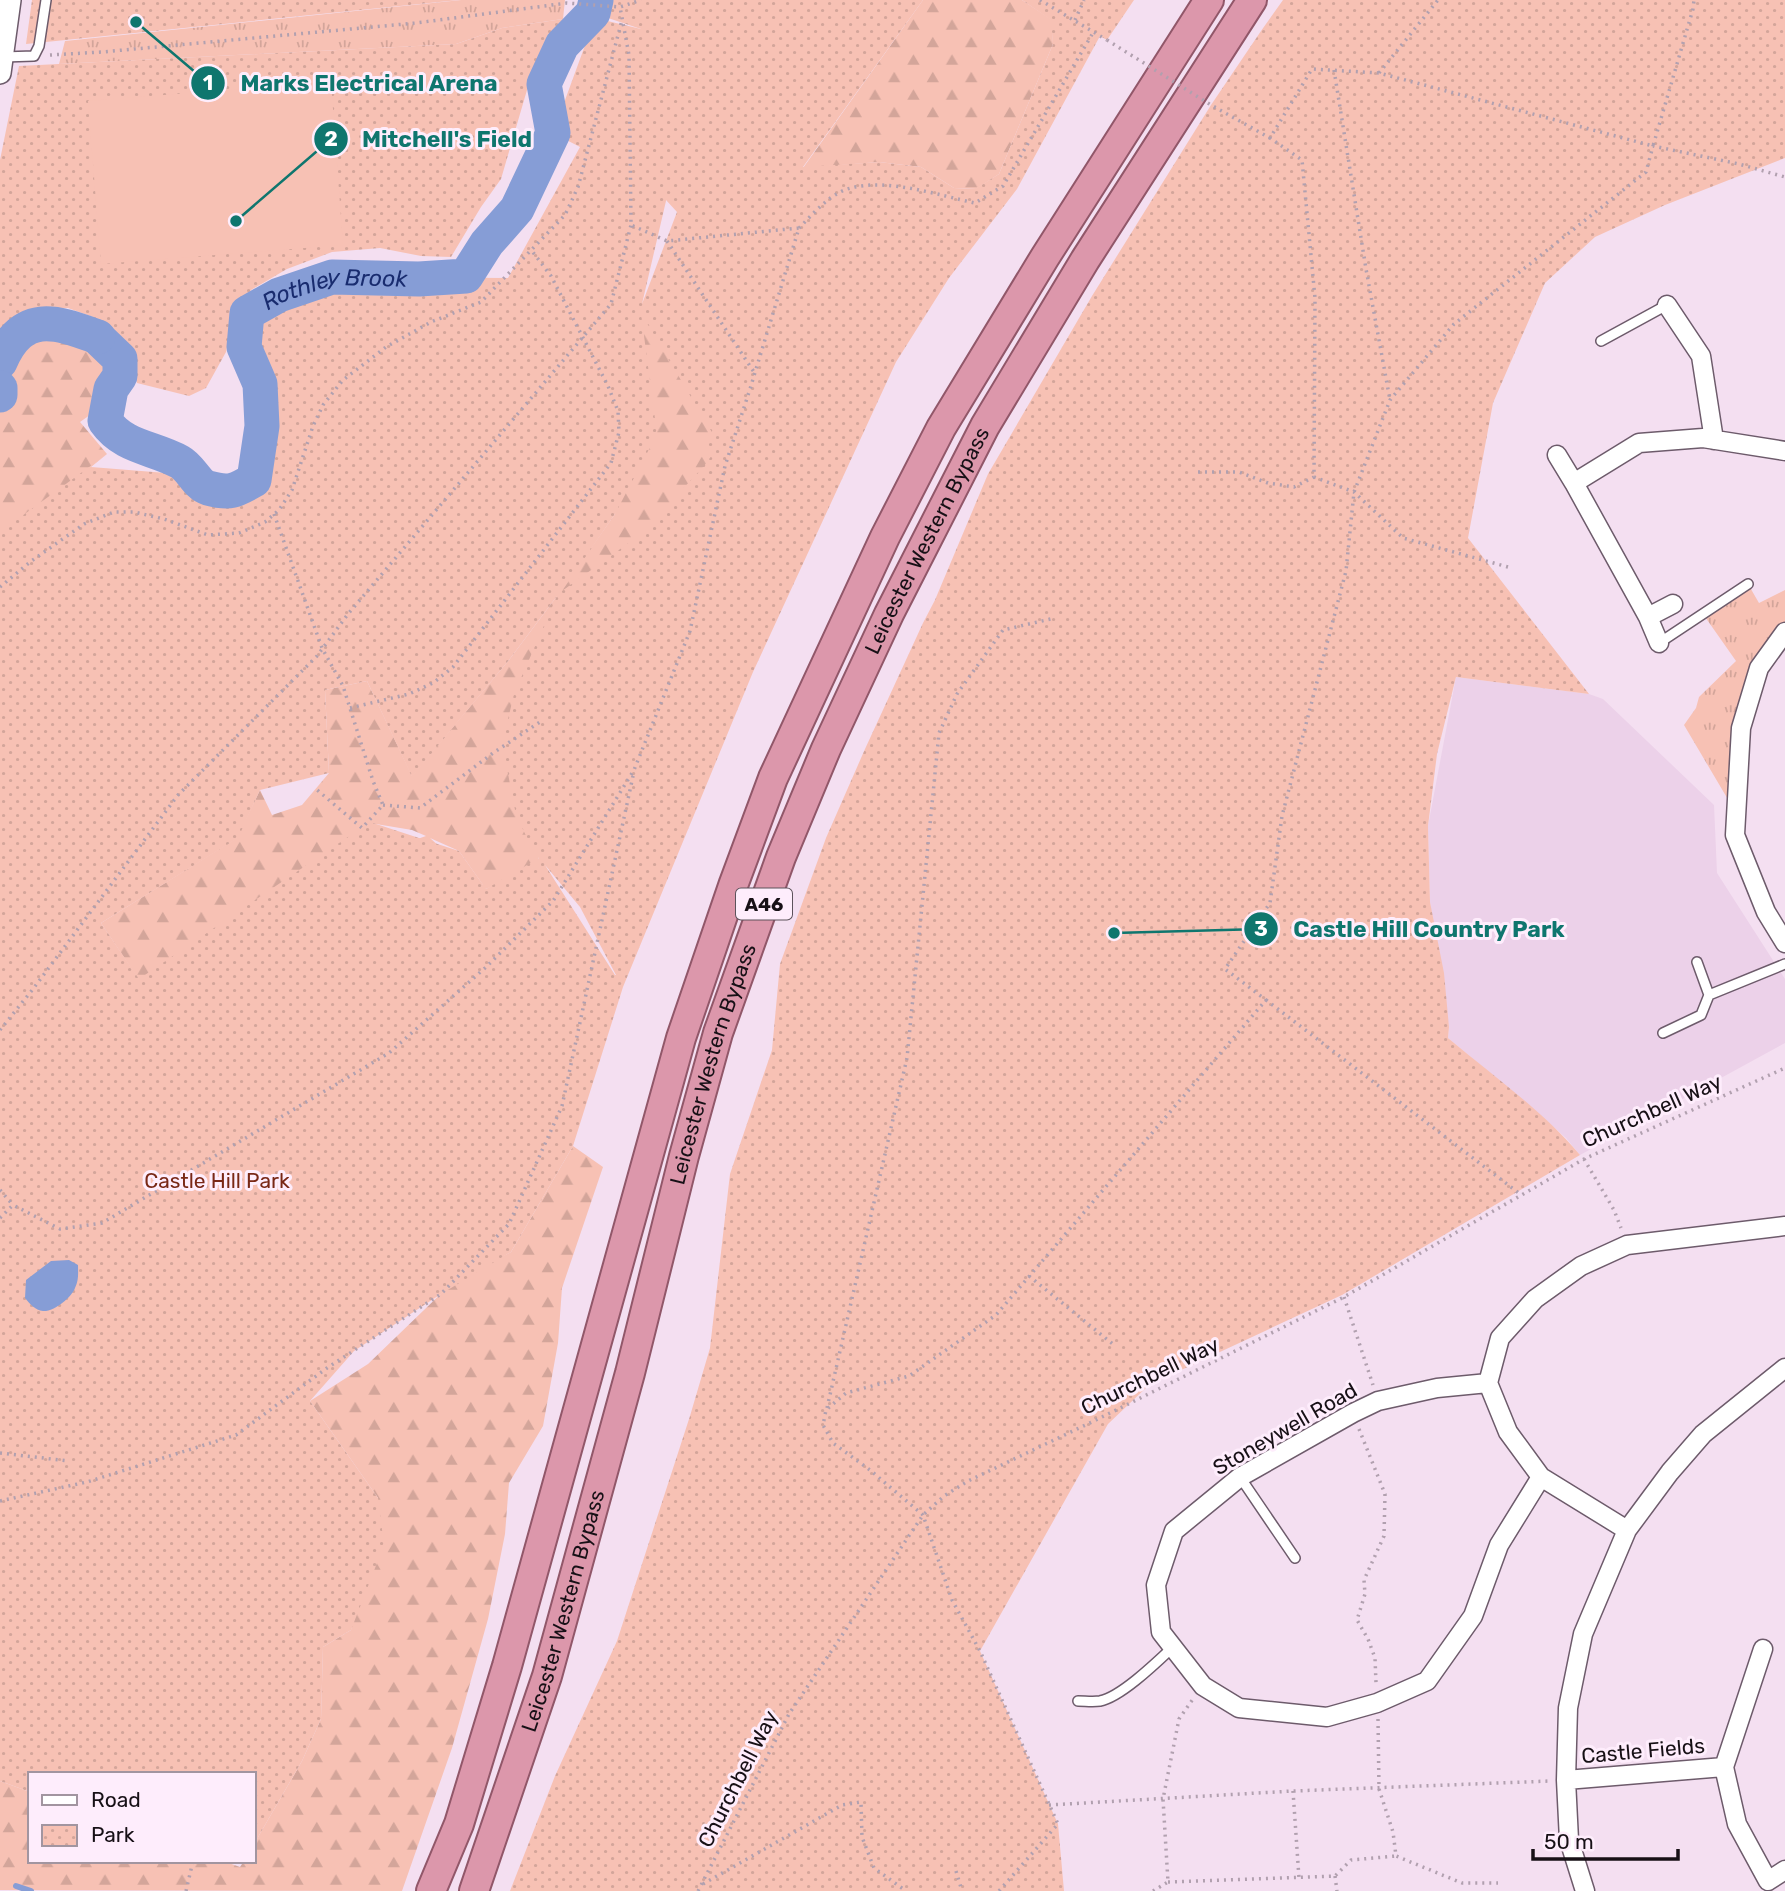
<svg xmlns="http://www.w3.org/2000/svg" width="1785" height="1891" viewBox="0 0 1785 1891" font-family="Rubik,sans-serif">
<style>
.built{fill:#ecd1e9}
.grass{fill:url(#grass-tufts)}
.forest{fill:url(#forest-firs);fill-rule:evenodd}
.park{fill:url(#park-dots);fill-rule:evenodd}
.pitch{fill:#f7c1b4}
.water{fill:#869dd6}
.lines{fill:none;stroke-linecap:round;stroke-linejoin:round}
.stream{stroke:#869dd6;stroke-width:6}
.river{stroke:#869dd6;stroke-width:35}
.service-casing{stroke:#6d5b6b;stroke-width:12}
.minor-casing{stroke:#6d5b6b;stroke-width:21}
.tertiary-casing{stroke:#6d5b6b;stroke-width:24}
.trunk-casing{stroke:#915769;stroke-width:32}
.path{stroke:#b1a0af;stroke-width:3.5;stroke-dasharray:2 5;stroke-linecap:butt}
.service{stroke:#fff;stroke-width:9}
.minor{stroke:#fff;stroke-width:18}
.tertiary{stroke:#fff;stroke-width:21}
.trunk{stroke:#dc97ab;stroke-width:28}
.path-bridge{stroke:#b1a0af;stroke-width:3.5;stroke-dasharray:2 5;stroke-linecap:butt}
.labels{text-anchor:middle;stroke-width:6;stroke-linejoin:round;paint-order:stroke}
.shield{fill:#feedfc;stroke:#5c525b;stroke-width:2}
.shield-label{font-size:19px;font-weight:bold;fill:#171016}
.street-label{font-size:21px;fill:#171016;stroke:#feedfc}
.park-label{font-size:21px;fill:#792816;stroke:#feedfc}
.water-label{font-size:23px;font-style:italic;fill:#192c6f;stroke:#feedfc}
.leader{fill:none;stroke:#0f766e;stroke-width:2.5}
.callout-dot{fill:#0f766e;stroke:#feedfc;stroke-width:2.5}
.mark-label{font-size:21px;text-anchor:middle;font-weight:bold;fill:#fff}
.callout-label{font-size:23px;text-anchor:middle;font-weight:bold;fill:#0f766e;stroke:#feedfc;stroke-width:6;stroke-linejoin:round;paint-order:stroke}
</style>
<defs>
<pattern id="grass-tufts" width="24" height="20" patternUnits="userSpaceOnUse" patternTransform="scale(1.75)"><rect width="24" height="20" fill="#f7c1b4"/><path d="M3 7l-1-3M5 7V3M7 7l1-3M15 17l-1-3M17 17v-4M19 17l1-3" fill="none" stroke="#d3a59a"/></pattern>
<pattern id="forest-firs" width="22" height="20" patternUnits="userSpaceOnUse" patternTransform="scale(1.75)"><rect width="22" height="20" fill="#f7c1b4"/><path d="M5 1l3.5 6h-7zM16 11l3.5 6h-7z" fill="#d3a59a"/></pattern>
<pattern id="park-dots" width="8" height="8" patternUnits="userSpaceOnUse" patternTransform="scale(1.75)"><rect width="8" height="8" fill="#f7c1b4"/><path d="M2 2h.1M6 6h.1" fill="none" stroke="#d3a59a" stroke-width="1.8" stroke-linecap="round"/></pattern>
</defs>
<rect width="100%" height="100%" fill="#f4dff1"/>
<path class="built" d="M1456,677l133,17 14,5 111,106 3,68 68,106v64l-205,112 -14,-17 -29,-26 -89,-74 1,-11 -19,-125 -2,-76z"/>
<path class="grass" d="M461,0h104l-2,19 -61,9 -46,16 -397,20 6,-23z
M1748,584l11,19 26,-13v42l-26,36 -23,145 -52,-88 12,-17 3,-11 37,-36 -33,-47z"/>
<path class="forest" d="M923,0h99l30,20 1,24 -54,130 -23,15 -22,-1 -33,-21 -42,-5 -76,6z
M640,311l110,78 -173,400 -44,79 -47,21 -100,-39 40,-14 -14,-6 -42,-7 -231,157 -38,-57 136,-85 23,-48 12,25 30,-10 27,-32 -4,-83 42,-9 45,95 97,-116 51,-68 55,-78zM430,838l29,13 24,34v1z
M36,324l34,3 26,9 24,23 -13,44 -27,19 27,32 -107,83v-172l5,-14z
M573,1146l30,21 -41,121 -4,55 -15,83 -34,57 -4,51 -17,85 -36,129 -50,143 -402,-1v-109l30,11v69h193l17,6 4,-6h10v-17l48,-83 19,-42 2,-72 28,-17 27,-132 -68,-97 58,-37 84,-81 59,-31z"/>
<path class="park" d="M32,0h427l-433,44z
M596,0h327l-120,167 76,-5 42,5 33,21 21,1 24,-15 54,-130 -2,-24 -29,-20h112l-27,40 -7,-4 -83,153 -68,89 -53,84 -143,310 -130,315 -50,159 -62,106 -70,42 -87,57 -44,50 68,97 6,47 -33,85 -28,17 -2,72 -19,42 -48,83v-70h-224v18l-30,-11v-1249l107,-78 -16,13 163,13 -7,-167 85,-36 176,1 72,-131 -27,-14 42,-115 46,11 -48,-16zM666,200l11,12 -35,92 24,-103zM641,313l72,121 -7,16 6,5 -8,11 -63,68 -79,57 53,-77 42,-80zM557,596l-43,98 -10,42v17l12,62 13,27 10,16 -53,31 -27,-38 -89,-29 -231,157 -38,-56 137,-85 22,-48 69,-17 -4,-83 42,-9 45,96 97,-117zM545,865l35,42 36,68h-1z
M1283,0h502v158l-120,47 -70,32 -50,46 -52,120 -25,135 121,156 -133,-17 -19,77 -9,72 2,76 14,71 5,54 -1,11c45,38 94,72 132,117l-238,140 -193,90 -41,39 -128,227 78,173 6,67h-554l45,-115 62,-135 73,-225 20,-68 20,-174 42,-124 8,-86 46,-126 39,-89 58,-126 12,-23 53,-126 104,-178 119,-191 50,-74z
M563,19l-36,71 -26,89 -20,28 -30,50 -30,-1 -41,-8 -48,4 -45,17 -36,21 -17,24 -8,38 -20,36 -17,8 -52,-13 -12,-43 -32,-23 -25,-9 -39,2 -14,11 -11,21 -4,-4v-178l19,-94 437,-22 46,-16z"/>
<path class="pitch" d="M331,82l12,163 -242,19 -13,-163z"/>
<path class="water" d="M69,1260l9,5c0,8 1,15 -3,23 -3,9 -21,24 -32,23 -8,-1 -13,-7 -18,-13l1,-18 25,-19z"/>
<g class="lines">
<path class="stream" d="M16,1886l15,5"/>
<g class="river">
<path id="s1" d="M97,337l23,22v17l-9,13 -6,32c19,27 48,26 75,41 11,6 17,23 28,26 22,6 27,3 46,-8l8,-54 -2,-42 -16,-37 3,-34 32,-18 53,-18 87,2 47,-3 21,-33 30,-34 36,-76 -9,-49 18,-39 31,-32 3,-13"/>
<path d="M0,362c23,-53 56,-40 98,-25h-1"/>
<path d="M0,388v7"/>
</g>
<g class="service-casing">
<path id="service" d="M3,57l31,-1 5,-10 7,-46
M1601,341l66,-36
M1659,643l89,-59
M1697,962l12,33 76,-31
M1663,1033l38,-18 8,-20
M1240,1477l55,81
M1078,1701c7,0 15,1 22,0 21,-4 57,-39 73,-54"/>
</g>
<g class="minor-casing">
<path id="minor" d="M1667,305l34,51 13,84
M1557,455l17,28
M1648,617l25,-13
M1785,632l-26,36 -18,60 -6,107 31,77 19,31
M1659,643l-11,-26 -74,-134 65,-40 64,-5 82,13
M1488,1383l-51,5 -59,13 -25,12 -113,64 -66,54 -18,54 5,47 42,54 36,22 88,9 50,-14 50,-22 46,-65 26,-71 42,-68
M1627,1530l-86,-53 -33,-45 -20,-49 12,-45 35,-39 46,-33 46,-21 158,-19
M1724,1767l39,-118
M1566,1780l158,-13 13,57 31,57 17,-11
M1585,1891l-16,-51 -3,-60 2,-72 15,-74 44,-104 43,-58 33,-38 82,-66"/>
</g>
<g class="tertiary-casing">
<path id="tertiary" d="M0,73l10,-73"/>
</g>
<g class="trunk-casing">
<g id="trunk">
<path d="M431,1891l28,-67 48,-158 174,-628 53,-155 39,-105 112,-241 56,-109 104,-171 164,-257"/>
<path id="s2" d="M474,1891l73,-215 83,-303 54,-217 34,-123 63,-176 45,-108 63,-135 96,-188 100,-166 167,-260"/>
</g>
</g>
<path class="path" d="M1040,0l67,40
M1075,20l9,-20
M50,55l52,-3 314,-29 151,-20 53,4 21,-7
M1334,70l32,199 24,131
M1379,73l59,-73
M799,228c15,-15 31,-35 52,-40 36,-10 87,7 124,15l28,-17 91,-155
M667,241l87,131
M1198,472h41l29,11 26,4 20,-10
M274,514l48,134 21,38 30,95 10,24 -21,23 -46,-39
M1508,567l-105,-29 -49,-46 -40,-15 1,-179 -13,-138 -32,-22 42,-69 67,4 274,73 40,-137 1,-9
M0,587l30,-25 54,-38 30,-12h20l30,7 44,16 31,-2 26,-11 14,-12 13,-20 21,-64 10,-21 20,-25 43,-33 45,-25 50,-20 84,-87 13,-28 44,-167
M350,708l59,-14 24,-11 20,-16 158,-204 8,-31 -1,-21 -10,-25 -57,-110 -19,-25
M383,805l37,3 73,-55 50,-33
M1266,1000l254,194
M0,1030l33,-41 145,-194 139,-139 31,-42 263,-310 20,-79
M1584,1159l30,51 7,18
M0,1190l13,15
M0,1218l13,-13 47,24 42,-6 287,-170 96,-85 68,-67 81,-131 56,-139 35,-165 25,-77 49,-161 -132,13 -36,-16 -2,-170 -9,-48
M1029,1276l85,69
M1344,1297l29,88
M827,1408l80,-350 32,-325 18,-39 46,-64 52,-12
M1359,1429l26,65 -1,42 -20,44 1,14 -8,26 11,19 7,19 1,25
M0,1453l69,8
M0,1501l87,-19 149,-47 91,-67 114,-74 68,-70 53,-118 71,-330
M1378,1719l1,70 14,43 3,24 66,27h36
M1293,1791l6,87
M1049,1805l244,-14 257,-10
M956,1871l6,20
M1335,1876l2,15
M1168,1882l167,-6 16,-16 45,-4
M703,1884l139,-79 19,-3 1,35 12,31 32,23
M186,1891l7,-30
M698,1891l91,-177 134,-199 21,-19 24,-15 128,-61 248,-123 240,-138 201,-91
M999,1891l59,-67 -78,-173 -28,-51 -29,-85 -53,-45 -37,-27 -10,-18 3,-15 20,-17 63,-17 87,-61 270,-315 -41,-31 45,-66 12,-87 64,-245 8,-79 36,-92 64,-76 192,-152 7,-26 86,18 46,13
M1153,1891l15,-9 -5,-83 16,-80 14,-20"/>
<use href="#service" class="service"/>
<use href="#minor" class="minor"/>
<use href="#tertiary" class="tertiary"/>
<use href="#trunk" class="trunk"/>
<path class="path-bridge" d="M1107,40l104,65 59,33"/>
</g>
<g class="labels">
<rect class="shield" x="736" y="888.5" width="56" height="31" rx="5"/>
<g class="shield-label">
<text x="764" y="911">A46</text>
</g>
<g class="street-label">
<text dy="7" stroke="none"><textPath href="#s2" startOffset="1428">Leicester Western Bypass</textPath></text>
<text dy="7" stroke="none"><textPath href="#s2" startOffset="861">Leicester Western Bypass</textPath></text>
<text transform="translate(1652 1111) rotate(-24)" y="7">Churchbell Way</text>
<text transform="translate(1150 1376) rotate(-26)" y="7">Churchbell Way</text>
<text transform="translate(1285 1429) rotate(-30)" y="7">Stoneywell Road</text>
<text dy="7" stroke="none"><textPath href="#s2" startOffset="294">Leicester Western Bypass</textPath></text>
<text transform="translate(1643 1751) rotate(-5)" y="7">Castle Fields</text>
<text transform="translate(738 1779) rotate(-63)" y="7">Churchbell Way</text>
</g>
<g class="park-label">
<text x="217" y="1188">Castle Hill Park</text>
</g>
<g class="water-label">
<text dy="8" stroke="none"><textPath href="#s1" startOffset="536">Rothley Brook</textPath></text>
</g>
</g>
<path class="leader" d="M136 22L208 83M236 221L331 139M1114 933L1261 929"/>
<g class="callout-dot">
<circle cx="136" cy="22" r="7"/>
<circle cx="236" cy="221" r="7"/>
<circle cx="1114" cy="933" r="7"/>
<circle cx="208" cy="83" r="18"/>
<circle cx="331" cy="139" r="18"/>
<circle cx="1261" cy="929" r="18"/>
</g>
<g class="mark-label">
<text x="208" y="90">1</text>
<text x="331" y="146">2</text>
<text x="1261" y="936">3</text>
</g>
<g class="callout-label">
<text x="369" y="91">Marks Electrical Arena</text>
<text x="447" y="147">Mitchell's Field</text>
<text x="1429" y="937">Castle Hill Country Park</text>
</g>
<rect x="28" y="1772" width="228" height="91" fill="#feedfc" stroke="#a295a0" stroke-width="2"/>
<rect x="42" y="1795" width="35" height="10" fill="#ffffff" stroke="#a295a0" stroke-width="2"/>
<text x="91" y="1807" font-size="21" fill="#171016">Road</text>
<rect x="42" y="1825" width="35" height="21" fill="url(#park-dots)" stroke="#a295a0" stroke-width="2"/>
<text x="91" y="1842" font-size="21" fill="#171016">Park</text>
<path d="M1533 1849v10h145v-10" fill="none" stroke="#171016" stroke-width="3.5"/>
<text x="1544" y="1849" font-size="21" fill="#171016" stroke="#feedfc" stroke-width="5" paint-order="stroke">50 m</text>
</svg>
